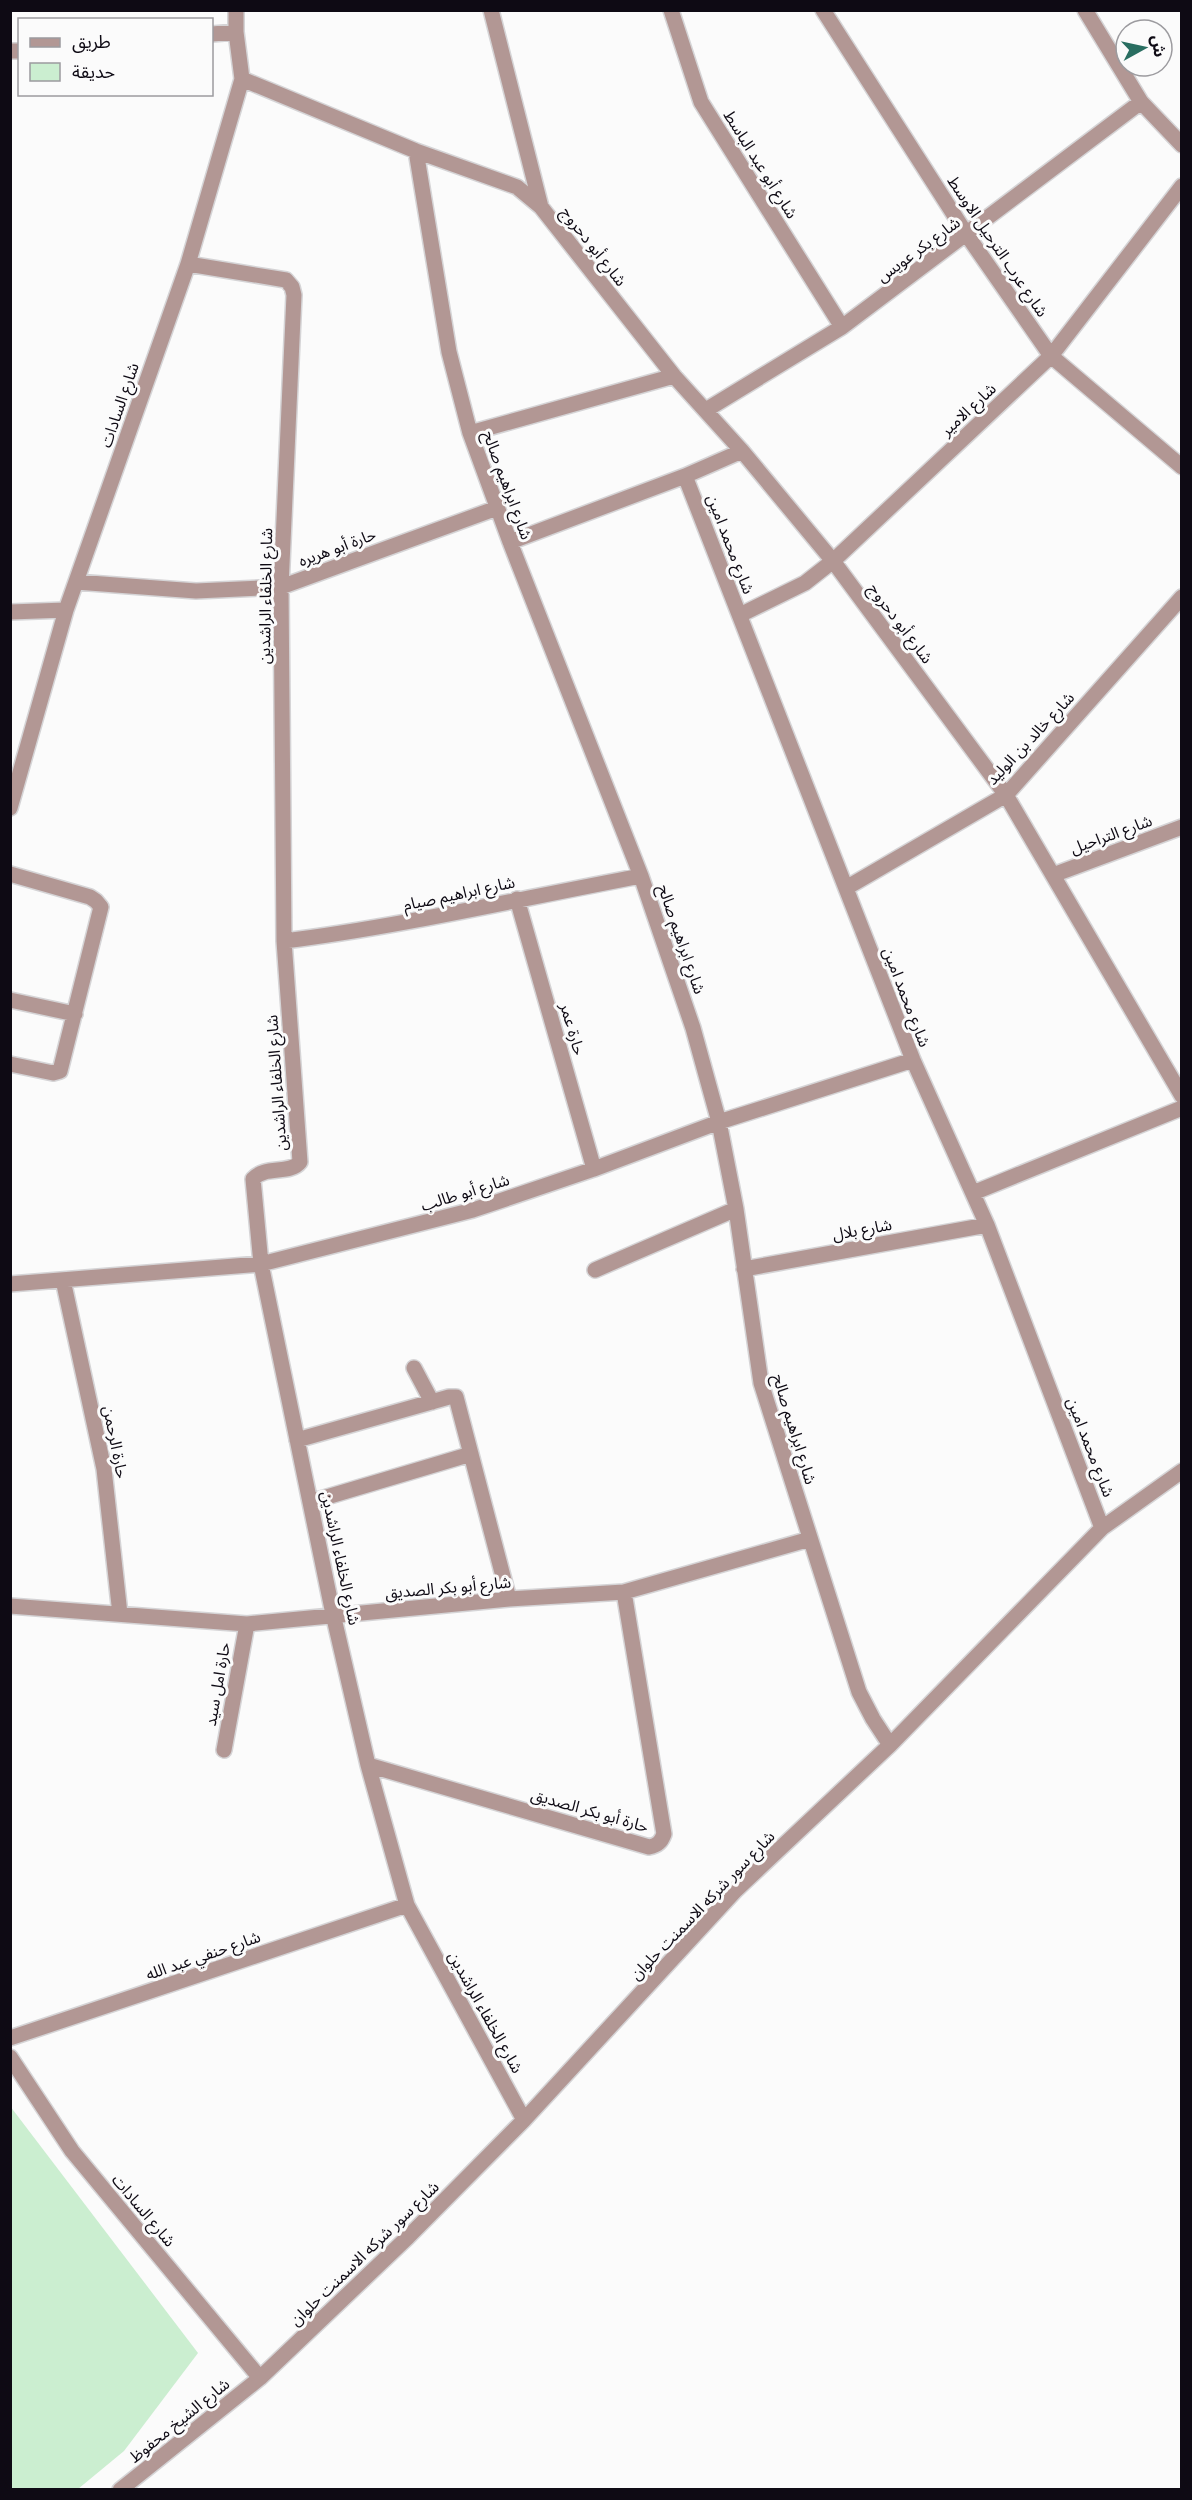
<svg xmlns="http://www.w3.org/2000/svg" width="1192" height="2500" viewBox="0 0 1192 2500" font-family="'Public Sans','Noto Sans Arabic',sans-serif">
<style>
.green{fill:#cbeed0}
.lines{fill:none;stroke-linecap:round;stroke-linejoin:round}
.minor-casing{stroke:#d5d4d6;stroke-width:18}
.minor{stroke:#b29794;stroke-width:15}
.labels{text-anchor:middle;stroke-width:6;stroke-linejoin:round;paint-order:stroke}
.street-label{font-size:16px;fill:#0e0a14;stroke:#fbfbfb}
</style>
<rect width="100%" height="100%" fill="#fbfbfb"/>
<path class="green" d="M10,2106l188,247 -74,98 -46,38h-67z"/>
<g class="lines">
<g class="minor-casing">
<path id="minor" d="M491,10l50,197
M671,10l30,92 141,225
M823,10l144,225 84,121 131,111
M1085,10l56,92 41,43
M212,34l24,-2
M10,51h10
M242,79l174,72 101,36 24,20 133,169 68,75 91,110 173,234 176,301
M416,151l33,201 21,81 40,109 131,334 52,152 26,94 17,87 25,174 98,309 14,27 17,26
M188,264l98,16 6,7 2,8 -13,292 3,354 16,221c-10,13 -35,3 -47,17l8,85 72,350 35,151 39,140 117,215
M706,410l136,-83 299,-225
M470,433l204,-57
M685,476l228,584 74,165 115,303
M510,542l175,-66 57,-25
M76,582l120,9 85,-4 216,-79
M10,612l56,-2
M740,615l65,-32 28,-22 218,-205 131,-170
M10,808l56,-198 122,-346 54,-185 -6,-47v-22
M10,874l80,23 6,4 5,6 -41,164 -7,2 -43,-9
M1053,875l129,-48
M846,888l160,-93 176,-198
M517,899l77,270
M284,941c120,-15 238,-43 357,-65
M10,1000l65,14
M973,1193l209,-85
M744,1269l243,-44
M595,1270l141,-61
M63,1280l41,189 16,145
M10,1284l251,-20 212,-54 121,-41 125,-47 194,-62
M414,1368l18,34
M297,1440l152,-43h7l53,202
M310,1502l161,-48
M10,1606l237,18 262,-25 115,-7 186,-53
M224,1750l23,-126
M368,1765l281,82c9,-2 12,-5 15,-13l-40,-242
M10,2038l397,-133
M10,2057l62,94 188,227
M120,2490l140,-112 148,-141 116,-117 212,-230 154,-145 212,-217 80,-57"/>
</g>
<use href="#minor" class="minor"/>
</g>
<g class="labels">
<g class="street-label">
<text transform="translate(761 164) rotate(58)" y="6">شارع أبو عبد الباسط</text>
<text transform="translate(594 246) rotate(52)" y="6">شارع أبو دحروج</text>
<text transform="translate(998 246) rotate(56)" y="6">شارع عرب الترحيل الاوسط</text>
<text transform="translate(918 249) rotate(-36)" y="6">شارع بكر عويس</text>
<text transform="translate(119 405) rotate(-71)" y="6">شارع السادات</text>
<text transform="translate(968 409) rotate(-43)" y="6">شارع الامير</text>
<text transform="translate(508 485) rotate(70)" y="6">شارع ابراهيم صالح</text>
<text transform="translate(731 544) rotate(69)" y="6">شارع محمد امين</text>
<text transform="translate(337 547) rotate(-20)" y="6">حارة أبو هريره</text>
<text transform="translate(265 596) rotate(-89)" y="6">شارع الخلفاء الراشدين</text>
<text transform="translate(901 623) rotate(53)" y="6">شارع أبو دحروج</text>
<text transform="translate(1030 738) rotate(-47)" y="6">شارع خالد بن الوليد</text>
<text transform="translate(1111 834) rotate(-20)" y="6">شارع التراحيل</text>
<text transform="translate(459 893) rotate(-12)" y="6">شارع ابراهيم صيام</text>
<text transform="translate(682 939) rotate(71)" y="6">شارع ابراهيم صالح</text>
<text transform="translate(907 997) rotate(69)" y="6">شارع محمد امين</text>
<text transform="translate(573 1029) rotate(74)" y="6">حارة عمر</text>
<text transform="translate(276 1083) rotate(-94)" y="6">شارع الخلفاء الراشدين</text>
<text transform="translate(465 1192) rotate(-17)" y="6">شارع أبو طالب</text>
<text transform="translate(862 1229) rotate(-10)" y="6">شارع بلال</text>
<text transform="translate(795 1429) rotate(73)" y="6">شارع ابراهيم صالح</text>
<text transform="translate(116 1442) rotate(79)" y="6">حارة الرحمن</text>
<text transform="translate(1091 1447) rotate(69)" y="6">شارع محمد امين</text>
<text transform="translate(341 1558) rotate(78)" y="6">شارع الخلفاء الراشدين</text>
<text transform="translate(448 1587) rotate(-5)" y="6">شارع أبو بكر الصديق</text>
<text transform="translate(217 1684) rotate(-80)" y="6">حارة امل سيد</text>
<text transform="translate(590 1810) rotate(16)" y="6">حارة أبو بكر الصديق</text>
<text transform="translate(702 1905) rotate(-46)" y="6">شارع سور شركه الاسمنت حلوان</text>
<text transform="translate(203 1955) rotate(-19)" y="6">شارع حنفي عبد الله</text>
<text transform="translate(486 2012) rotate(61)" y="6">شارع الخلفاء الراشدين</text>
<text transform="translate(144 2210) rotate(50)" y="6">شارع السادات</text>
<text transform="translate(364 2253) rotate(-44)" y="6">شارع سور شركه الاسمنت حلوان</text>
<text transform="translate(179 2420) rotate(-39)" y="6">شارع الشيخ محفوظ</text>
</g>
</g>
<rect width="1192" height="2500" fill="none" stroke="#0e0a14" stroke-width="24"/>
<rect x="18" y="18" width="195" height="78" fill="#fbfbfb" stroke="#9c9b9f" stroke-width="1.5"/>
<rect x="30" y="38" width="30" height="9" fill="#b29794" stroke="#9c9b9f" stroke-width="1.5"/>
<text x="72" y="48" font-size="18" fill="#0e0a14">طريق</text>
<rect x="30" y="63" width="30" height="18" fill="#cbeed0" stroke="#9c9b9f" stroke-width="1.5"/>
<text x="72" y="78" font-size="18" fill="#0e0a14">حديقة</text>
<g transform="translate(1144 48) rotate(82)"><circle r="28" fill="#fbfbfb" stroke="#9c9b9f" stroke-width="1.5"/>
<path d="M0-4.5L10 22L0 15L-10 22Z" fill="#296e61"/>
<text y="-9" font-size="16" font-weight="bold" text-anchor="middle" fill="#0e0a14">ش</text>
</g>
</svg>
